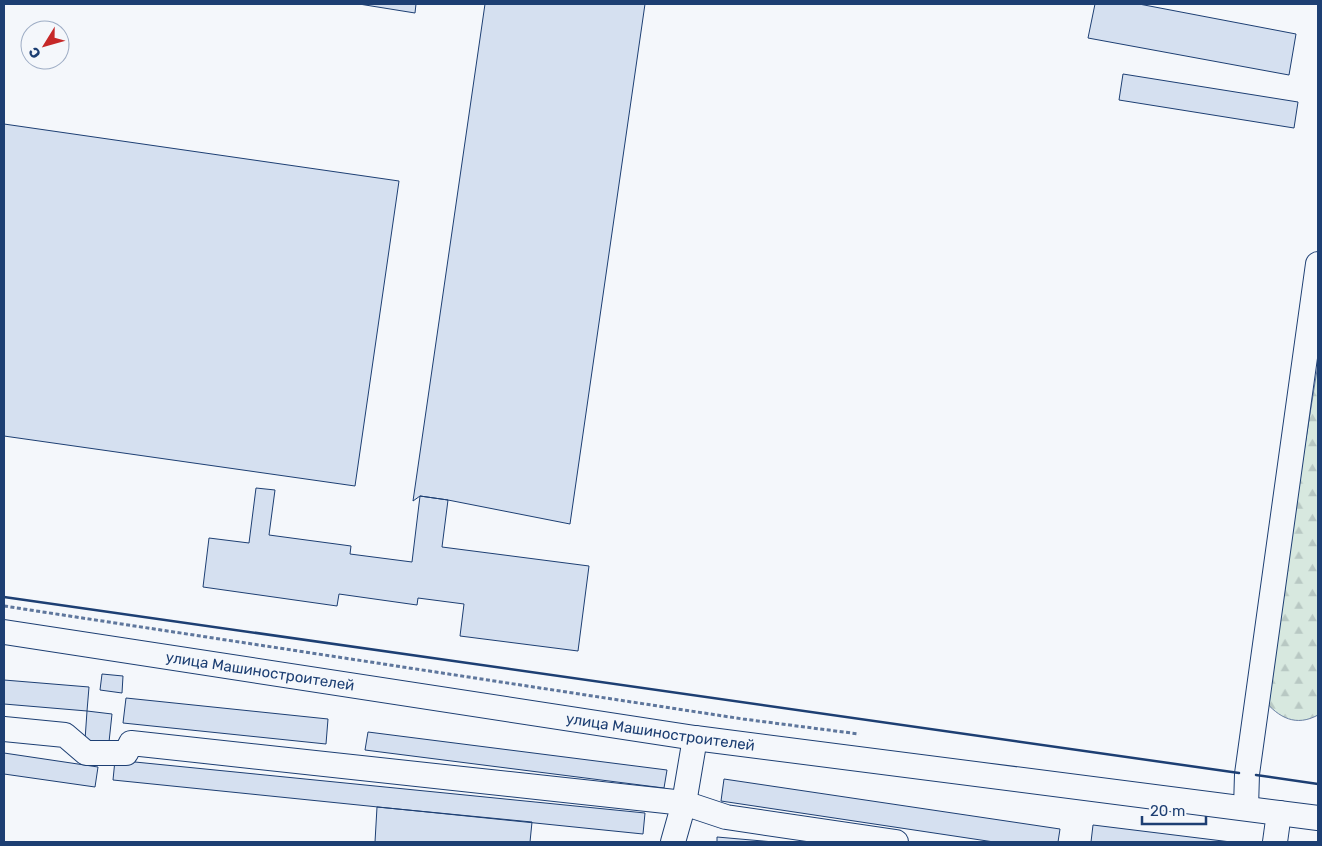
<svg xmlns="http://www.w3.org/2000/svg" width="1322" height="846" viewBox="0 0 1322 846" font-family="Rubik,sans-serif">
<style>
.forest{fill:url(#forest-firs);stroke:#687fa3}
.building{fill:#d5e0f0;stroke:#1d3f73}
.lines{fill:none;stroke-linecap:round;stroke-linejoin:round}
.minor-casing{stroke:#1d3f73;stroke-width:26}
.path{stroke:#5e769c;stroke-width:3;stroke-dasharray:4 2.5;stroke-linecap:butt}
.minor{stroke:#f4f7fb;stroke-width:24}
.wall{stroke:#1d3f73;stroke-width:2.5}
.labels{text-anchor:middle;stroke-width:4;stroke-linejoin:round;paint-order:stroke}
.street-label{font-size:15px;fill:#1d3f73;stroke:#f4f7fb}
</style>
<defs>
<pattern id="forest-firs" width="22" height="20" patternUnits="userSpaceOnUse" patternTransform="scale(1.25)"><rect width="22" height="20" fill="#d7e8df"/><path d="M5 1l3.5 6h-7zM16 11l3.5 6h-7z" fill="#b8c8c3"/></pattern>
</defs>
<rect width="100%" height="100%" fill="#f4f7fb"/>
<path class="forest" d="M1318,364v351c-22,12 -39,3 -54,-15z"/>
<path class="building" d="M359,4h57l-1,9z
M485,4h160l-75,520 -122,-24 -28,-4 -7,5z
M1095,4h44l157,30 -7,41 -201,-37z
M1123,74l175,28 -4,26 -175,-28z
M4,124l395,57 -44,305 -351,-50z
M256,488l19,2 -6,45 82,11 -1,8 62,8 8,-66 28,4 -6,47 147,19 -11,85 -118,-15 4,-32 -46,-6 -1,7 -78,-11 -2,12 -134,-19 6,-49 40,5z
M102,674l21,2 -1,17 -22,-3z
M4,680l85,7 -2,24 -83,-7z
M126,698l202,21 -2,25 -203,-21z
M87,711l25,3 -3,28 -24,-2z
M368,732l299,38 -3,18 -299,-38z
M4,753l94,14 -3,20 -91,-13z
M115,760l530,53 -2,21 -530,-54z
M724,779l336,50 -2,13h-64l-273,-41z
M377,807l155,15 -2,20h-155z
M1093,825l138,17h-140z
M717,837l57,5h-57z"/>
<g class="lines">
<g class="minor-casing">
<g id="minor">
<path id="s1" d="M4,632l691,106 623,80"/>
<path d="M4,729l61,6 21,18h40l5,-10 553,60 42,14 170,25"/>
<path d="M1246,808l1,-34 71,-510"/>
<path d="M673,842l11,-39 11,-65"/>
<path d="M1275,842l4,-29"/>
</g>
</g>
<path class="path" d="M4,606l739,113 116,15"/>
<use href="#minor" class="minor"/>
<path class="wall" d="M4,597l1235,176
M1256,775l62,9"/>
</g>
<g class="labels">
<g class="street-label">
<text dy="5" stroke="none"><textPath href="#s1" startOffset="259">улица Машиностроителей</textPath></text>
<text dy="5" stroke="none"><textPath href="#s1" startOffset="664">улица Машиностроителей</textPath></text>
</g>
</g>
<rect width="1322" height="846" fill="none" stroke="#1d3f73" stroke-width="10"/>
<g transform="translate(45 45) rotate(233)"><circle r="24" fill="#f4f7fb" stroke="#9eadc5"/>
<path d="M0-4L9 19L0 12L-9 19Z" fill="#c62828"/>
<text y="-8" font-size="14" font-weight="bold" text-anchor="middle" fill="#1d3f73">С</text>
</g>
<path d="M1142 816v8h64v-8" fill="none" stroke="#1d3f73" stroke-width="2.5"/>
<text x="1150" y="816" font-size="15" fill="#1d3f73" stroke="#f4f7fb" stroke-width="4" paint-order="stroke">20 m</text>
</svg>
